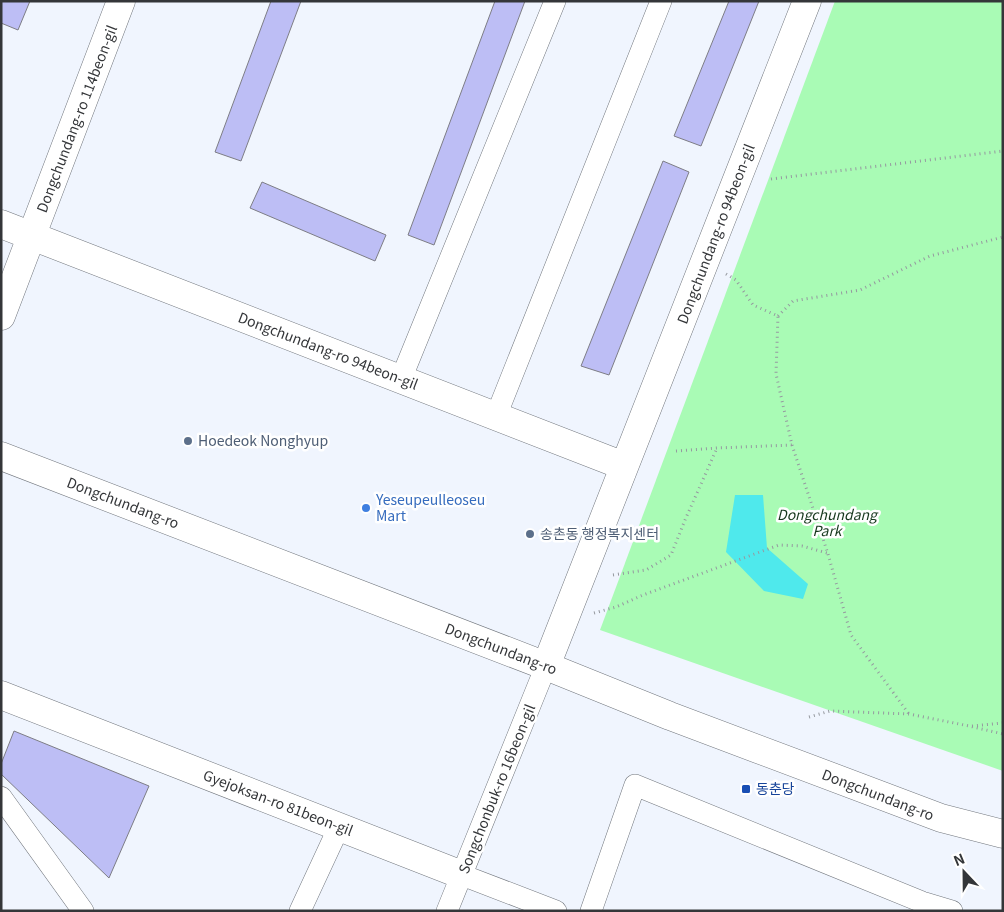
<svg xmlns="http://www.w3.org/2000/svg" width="1004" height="912" viewBox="0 0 1004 912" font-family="Georgia,'Noto Sans KR',serif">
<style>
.green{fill:#a9fbb5}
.water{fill:#4fe9ec}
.building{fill:#bdbef5;stroke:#7d7d85}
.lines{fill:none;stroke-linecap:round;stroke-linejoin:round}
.minor-casing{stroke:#72777e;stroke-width:22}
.major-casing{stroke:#72777e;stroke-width:29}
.path{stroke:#95999f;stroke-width:3;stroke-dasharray:1 4;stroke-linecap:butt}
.minor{stroke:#fff;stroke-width:21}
.major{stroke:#fff;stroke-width:28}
.service-dot{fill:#5c6f8a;stroke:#fff;stroke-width:2}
.shop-dot{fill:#3f7fe0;stroke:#fff;stroke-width:2}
.transit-dot{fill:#1a4fb4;stroke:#fff;stroke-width:2}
.labels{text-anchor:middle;stroke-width:5;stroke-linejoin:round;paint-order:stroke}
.street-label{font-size:14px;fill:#343639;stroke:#fff}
.service-label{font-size:14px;fill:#4e5e75;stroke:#fff;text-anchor:start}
.shop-label{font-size:14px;fill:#366cbe;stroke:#fff;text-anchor:start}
.park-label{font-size:14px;font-style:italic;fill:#15371c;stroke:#fff}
.transit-label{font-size:14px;fill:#164399;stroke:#fff;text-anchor:start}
</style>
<rect width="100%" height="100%" fill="#f0f5fe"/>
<path class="green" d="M835,1h168v770l-403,-141z"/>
<path class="water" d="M735,495h28l4,53 41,36 -5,15 -39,-8 -38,-39z"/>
<path class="building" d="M1,1h29l-12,29 -17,-7z
M271,1h30l-60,160 -26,-9z
M495,1h30l-91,244 -26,-10z
M729,1h30l-58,145 -27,-10z
M663,161l26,11 -80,203 -28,-9z
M262,182l124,53 -11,26 -125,-53z
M14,731l135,55 -40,92 -108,-104v-10z"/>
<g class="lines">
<g class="minor-casing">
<path id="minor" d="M401,379l154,-378
M496,416l165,-415
M1,797l82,114
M462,875l94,36
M300,911l39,-84
M447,911l99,-245
M591,911l44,-126 287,117 30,9"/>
</g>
<g class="major-casing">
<path id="major" d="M1,224l623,242
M1,316l120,-315
M1,456l545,210 124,50 271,102 62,16
M546,666l261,-665
M1,695l461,180"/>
</g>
<path class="path" d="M771,179l232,-28
M726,274l10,6 17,25 25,11 -2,58 16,71 36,109 23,81 58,79
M778,316l15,-15 67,-11 70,-34 73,-19
M676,451l41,-3 75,-3
M613,575l33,-5 25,-15 14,-35 32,-72
M594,613l22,-6 27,-12 136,-50 23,1 25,7
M809,717l21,-6 79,3 60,12 34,8
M972,726l31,-3"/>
<use href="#minor" class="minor"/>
<use href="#major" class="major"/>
</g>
<g class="service-dot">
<circle cx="188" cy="441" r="5"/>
<circle cx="530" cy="534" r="5"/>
</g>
<circle class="shop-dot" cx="366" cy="508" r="5"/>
<rect class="transit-dot" x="741" y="784" width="10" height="10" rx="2.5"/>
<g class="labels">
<g class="street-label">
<text transform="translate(77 119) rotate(-69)" y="5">Dongchundang-ro 114beon-gil</text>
<text transform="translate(716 234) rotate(-69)" y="5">Dongchundang-ro 94beon-gil</text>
<text transform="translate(328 351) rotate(21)" y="5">Dongchundang-ro 94beon-gil</text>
<text transform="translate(123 503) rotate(21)" y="5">Dongchundang-ro</text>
<text transform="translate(501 649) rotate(21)" y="5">Dongchundang-ro</text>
<text transform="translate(497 789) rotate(-68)" y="5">Songchonbuk-ro 16beon-gil</text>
<text transform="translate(878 795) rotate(21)" y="5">Dongchundang-ro</text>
<text transform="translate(278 803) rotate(21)" y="5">Gyejoksan-ro 81beon-gil</text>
</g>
<g class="service-label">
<text x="198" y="446">Hoedeok Nonghyup</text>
<text x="540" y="539">송촌동 행정복지센터</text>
</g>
<g class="shop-label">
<text x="376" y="505">Yeseupeulleoseu<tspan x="376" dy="16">Mart</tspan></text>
</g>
<g class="park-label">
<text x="827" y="520">Dongchundang<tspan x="827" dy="16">Park</tspan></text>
</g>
<g class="transit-label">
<text x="756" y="794">동춘당</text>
</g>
</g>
<rect width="1004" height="912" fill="none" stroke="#343639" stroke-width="5"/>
<g transform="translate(964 872) rotate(338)" stroke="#ffffff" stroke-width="4" paint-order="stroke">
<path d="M0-4L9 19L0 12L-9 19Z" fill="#343639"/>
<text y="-8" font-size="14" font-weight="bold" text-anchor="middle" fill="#343639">N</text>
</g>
</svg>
